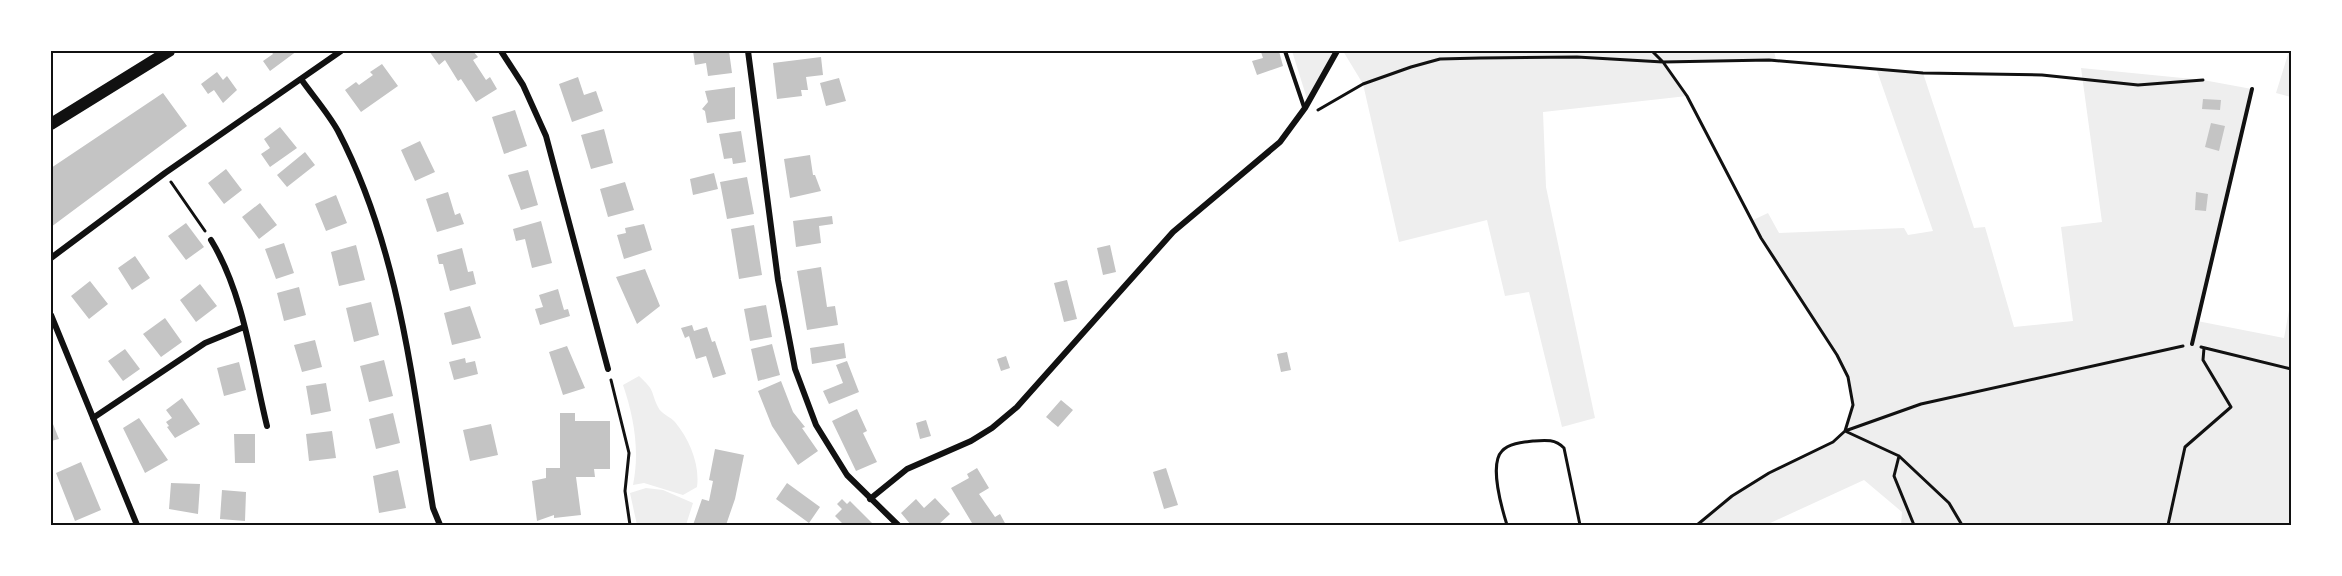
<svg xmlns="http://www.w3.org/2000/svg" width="2342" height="576" viewBox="0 0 2342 576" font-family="Quicksand,sans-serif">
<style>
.green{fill:#eee}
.building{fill:#c4c4c4}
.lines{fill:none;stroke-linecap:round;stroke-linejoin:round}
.path{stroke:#111;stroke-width:3}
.service{stroke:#111;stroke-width:4}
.minor{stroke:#111;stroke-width:6}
.secondary{stroke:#111;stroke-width:12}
.neatline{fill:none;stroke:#111;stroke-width:2}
</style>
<rect width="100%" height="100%" fill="#fff"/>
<path class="green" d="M1292,51h45l-29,51z
M1343,51h431l2,9 -113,2 24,34 -144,16 3,75 49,231 -33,9 -33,-135 -24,4 -18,-76 -88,22 -36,-158z
M2289,51h2v46l-15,-4z
M1876,68l47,5 51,155 11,-1 29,100 59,-6 -12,-94 41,-5 -21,-154 122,12 49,9 -55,232 87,17 7,-39v226h-390l1,-13 -38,-32 -98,45h-69l35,-29 37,-23 64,-31 12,-11 8,-26 -5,-28 -11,-22 -52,-77 -34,-57 17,-8 11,20 125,-5 4,7 25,-4z
M639,376c17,16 11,14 19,31 3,7 13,10 17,15 15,18 25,43 22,65l-14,8 -39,-12 -11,2c7,-34 1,-68 -10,-100z
M646,488l17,2 30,13 -7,22h-49l-7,-32z"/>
<path class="building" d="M271,51h26l-27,20 -7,-10 10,-7z
M429,51h44l5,6 -5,3 13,20 4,-3 7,12 -21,13 -15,-23 -3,2 -13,-21 -6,5z
M693,51h36l3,22 -24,3 -2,-13 -11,2z
M1264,51h15l4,15 -26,9 -5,-14 11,-3 -2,-6z
M821,57l2,18 -17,2 2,13h-7l1,6 -25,3 -4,-36z
M382,64l16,22 -37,26 -16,-22 11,-8 3,3 14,-10 -3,-3z
M217,72l6,8 4,-4 10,14 -14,13 -9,-13 -6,4 -7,-10z
M578,77l6,18 12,-4 7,20 -31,11 -13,-38z
M839,78l7,23 -20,5 -6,-23z
M735,87v32l-28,4 -2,-12 -3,-2 6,-7 -3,-11z
M163,93l24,33 -136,101v-59z
M2203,99l18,1 -1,10 -18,-1z
M515,110l12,36 -23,8 -12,-37z
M2211,123l14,3 -6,25 -14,-4z
M280,127l17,21 -27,19 -9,-13 9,-6 -6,-9z
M604,129l9,34 -22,6 -10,-34z
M741,131l5,31 -13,2 -1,-6 -8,1 -5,-25z
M420,141l15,31 -20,9 -14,-31z
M305,152l10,13 -28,22 -10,-12z
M810,155l3,20h2l6,16 -31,7 -6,-39z
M226,169l16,21 -18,14 -16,-21z
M528,170l10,35 -17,5 -13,-35z
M714,173l4,16 -25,6 -3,-16z
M747,177l7,37 -27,5 -7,-37z
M625,182l9,28 -26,7 -8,-28z
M448,192l7,23 5,-2 4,11 -27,8 -11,-33z
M2196,192l12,2 -2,17 -11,-1z
M336,195l11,28 -21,8 -11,-27z
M260,203l17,22 -18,14 -17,-22z
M832,216l1,8 -14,2 2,17 -25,4 -3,-26z
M541,221l11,42 -20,5 -7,-29 -9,2 -3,-12z
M186,223l18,24 -18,13 -18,-24z
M644,224l8,26 -28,9 -7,-24 9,-2 -1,-5z
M754,225l8,50 -23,4 -8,-50z
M284,243l10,30 -18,6 -11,-30z
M356,245l9,35 -26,6 -8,-34z
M1110,245l6,27 -13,3 -6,-27z
M462,248l6,24 5,-1 3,13 -26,7 -7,-27h-4l-2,-9z
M135,256l15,22 -18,12 -14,-22z
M821,267l6,40 8,-1 3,19 -31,5 -10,-59z
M645,269l15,37 -23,18 -21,-47z
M1067,280l10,39 -13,3 -10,-39z
M90,281l18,23 -19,15 -18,-23z
M200,284l17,22 -21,16 -16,-22z
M299,287l7,28 -22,6 -7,-28z
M558,289l6,21 4,-1 2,7 -30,9 -5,-16 8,-2 -4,-12z
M371,302l8,33 -25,7 -8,-34z
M766,305l6,32 -22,4 -6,-32z
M470,306l11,32 -29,7 -8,-32z
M165,318l17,24 -21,15 -18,-23z
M692,325l2,6 13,-4 5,15 3,-1 11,33 -13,4 -7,-22 -10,3 -7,-23 -4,2 -4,-10z
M315,340l7,27 -20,5 -8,-27z
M844,343l2,15 -34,6 -2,-16z
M772,344l8,31 -22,6 -7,-32z
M567,346l18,42 -22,7 -14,-43z
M125,349l15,20 -17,12 -15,-20z
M1287,352l4,18 -10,2 -4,-18z
M1006,356l4,12 -9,3 -4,-12z
M465,358l1,5 9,-2 3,13 -24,6 -5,-18z
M384,360l9,36 -24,6 -9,-36z
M847,361l12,31 -30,12 -6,-13 20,-8 -7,-18z
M239,362l7,28 -22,6 -7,-28z
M781,381l12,31 12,15 -3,1 16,23 -20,14 -26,-39 -14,-35z
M326,383l5,28 -20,4 -5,-29z
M182,398l18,26 -25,14 -8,-11 2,-1 -3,-4 6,-4 -6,-8z
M1061,400l12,10 -15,17 -12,-10z
M857,409l10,22 -4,2 14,29 -21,9 -24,-50z
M393,413l7,30 -24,6 -7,-30z
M560,413h15v8h35v48h-16l1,8h-19l5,38 -27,3v-3l-17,6 -5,-40 14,-3v-10h14z
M139,418l29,42 -23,13 -22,-45z
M51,419l8,20 -8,2z
M926,420l5,16 -11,3 -4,-16z
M491,424l7,31 -28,6 -7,-31z
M332,431l4,27 -27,3 -3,-27z
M234,434h21v29h-20z
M715,449l29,6 -9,44 -9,26h-33l9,-26 7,2 4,-20 -4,-1z
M81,462l20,48 -26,11 -19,-48z
M977,468l12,20 -10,6 16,23 5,-3 6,11h-37l3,-2 -21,-35 18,-10 -2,-4z
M1166,468l12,37 -14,4 -11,-37z
M398,470l8,38 -27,5 -6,-37z
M171,483l29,1 -2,30 -29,-5z
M787,483l33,24 -11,16 -33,-24z
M222,490l24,2 -1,29 -25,-2z
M935,498l15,16 -12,11h-27l-10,-12 15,-14 8,9z
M842,499l5,5 3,-3 24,24h-30l-9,-9 7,-7 -5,-5z"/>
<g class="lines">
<path class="path" d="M1652,51l11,11 24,34 74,142 76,117 11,22 5,28 -8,26 -12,11 -64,31 -37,23 -35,29
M1318,110l45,-26 48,-17 29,-8 40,-1 97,-1 86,5 106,-2 154,13 119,2 96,10 65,-5
M171,182l34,49
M2201,347l90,22
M611,380l18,73 -4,38 5,34
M1845,431l76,-27 262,-58
M1845,431l54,25 50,47 13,22
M1899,456l-5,20 20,49
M1507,525c-5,-16 -18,-61 -5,-74 7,-8 22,-9 31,-10 13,-1 22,-2 31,7l16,77
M2168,525l17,-78 46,-40 -28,-47 1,-12"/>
<path class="service" d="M1285,51l19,56
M2192,344l60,-255"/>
<path class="minor" d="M501,51l22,34 23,51 62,233
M748,51l30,229 17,89 21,56 31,50 51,50
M301,79c12,17 27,34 37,52 61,117 74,248 95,377l7,17
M211,240c33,54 41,125 56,186
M51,258l114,-85 176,-122
M51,315l86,210
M93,418l112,-75 39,-16
M870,499l37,-30 64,-28 21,-13 25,-21 156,-175 107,-90 25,-34 32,-57"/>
<path class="secondary" d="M51,124l118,-73"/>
</g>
<rect width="2342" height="576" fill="none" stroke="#ffffff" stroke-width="105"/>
<rect x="52" y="52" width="2238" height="472" class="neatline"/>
</svg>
